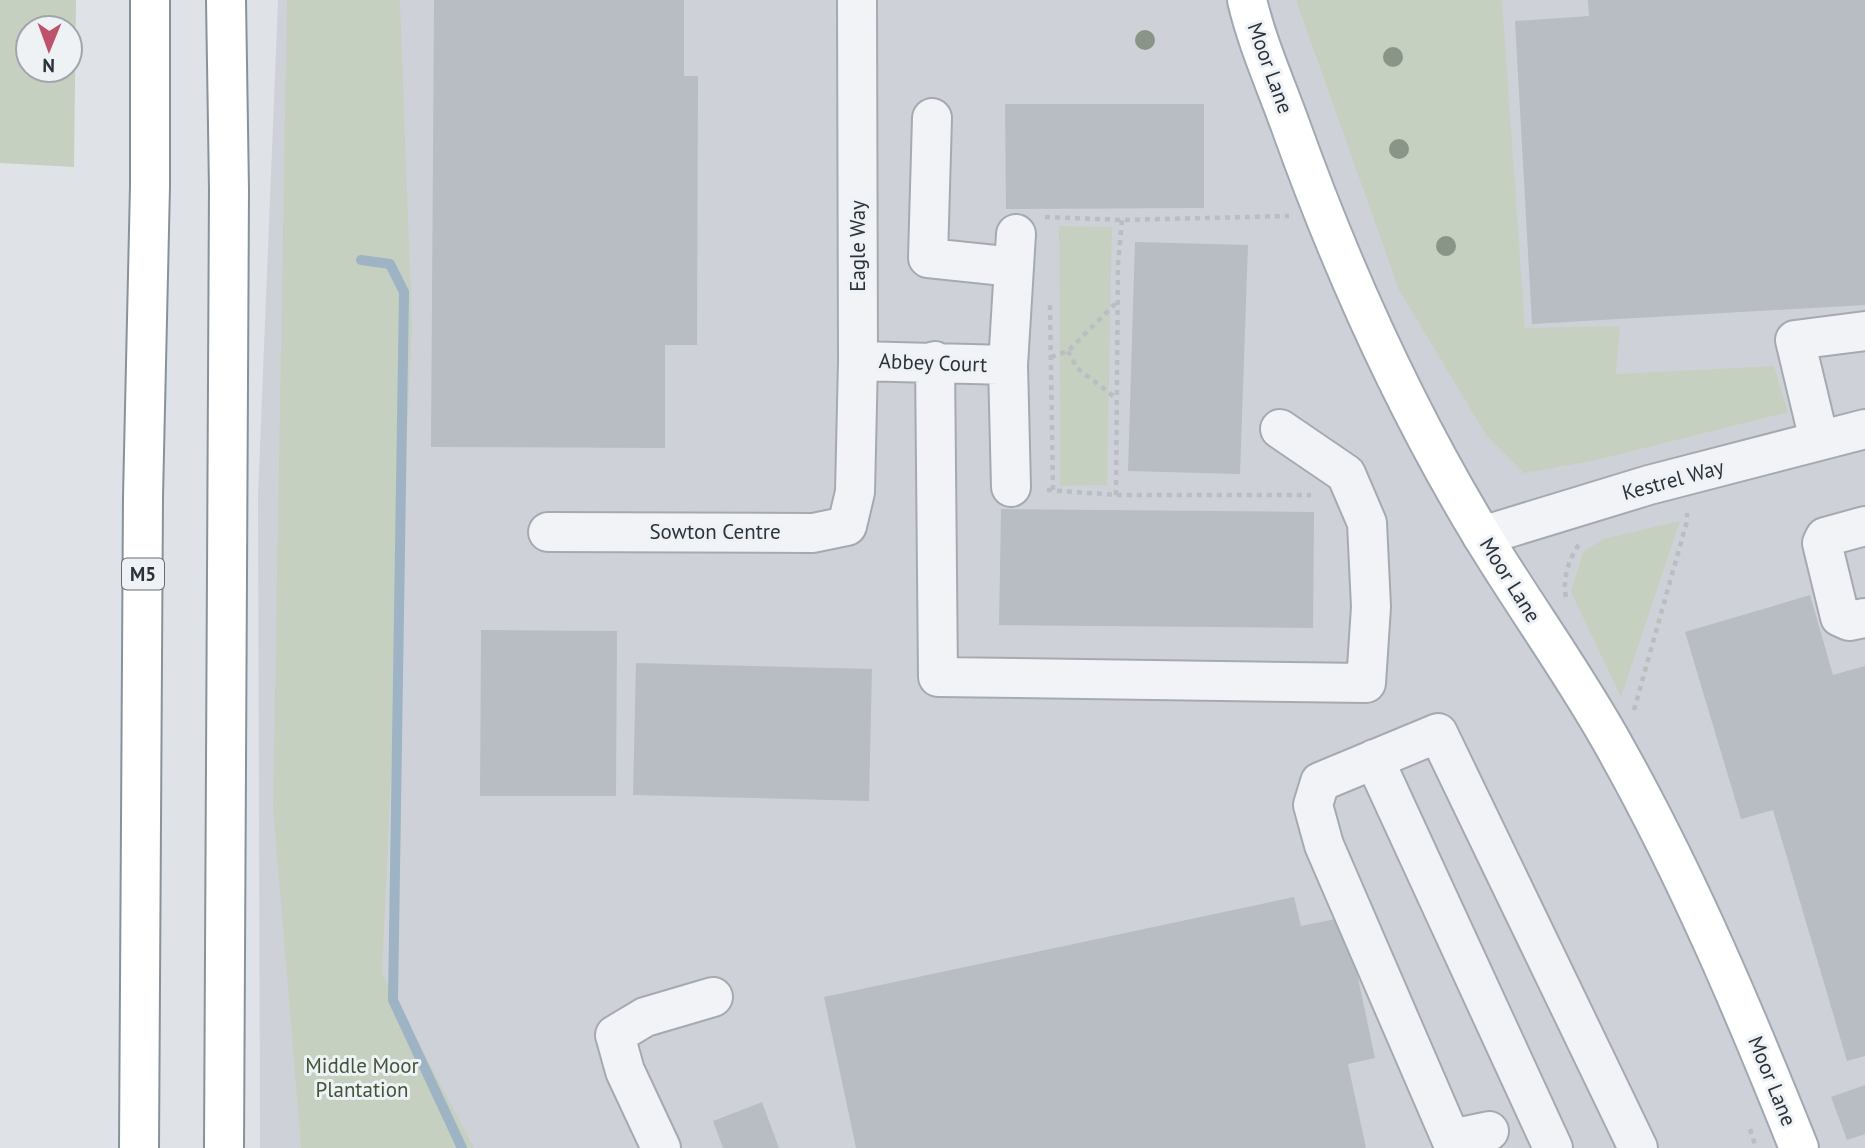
<svg xmlns="http://www.w3.org/2000/svg" width="1865" height="1148" viewBox="0 0 1865 1148" font-family="'PT Sans',sans-serif">
<style>
.built{fill:#ced2d8}
.green{fill:#c6d0c1;fill-rule:evenodd}
.lines{fill:none;stroke-linecap:round;stroke-linejoin:round}
.stream{stroke:#9eb3c3;stroke-width:10}
.building{fill:#b7bdc3}
.minor-casing{stroke:#a5aab0;stroke-width:42}
.major-casing{stroke:#a0a8b1;stroke-width:42}
.highway-casing{stroke:#88929c;stroke-width:42}
.path{stroke:#babdc2;stroke-width:4.5;stroke-dasharray:5 5;stroke-linecap:butt}
.minor{stroke:#f2f3f6;stroke-width:38}
.major{stroke:#fff;stroke-width:38}
.highway{stroke:#fff;stroke-width:38}
.tree{fill:#889587}
.labels{text-anchor:middle;stroke-width:6;stroke-linejoin:round;paint-order:stroke}
.shield{fill:#eff2f5;stroke:#656c74;stroke-width:2}
.shield-label{font-size:19px;font-weight:bold;fill:#2a323c}
.street-label{font-size:21px;fill:#2a323c;stroke:#eff2f5}
.park-label{font-size:21px;fill:#415639;stroke:#eff2f5}
</style>
<rect width="100%" height="100%" fill="#dfe3e7"/>
<path class="built" d="M278,0h1587v1148h-1605l-2,-652z"/>
<path class="green" d="M0,0h76l-2,167 -74,-4zM28,28h42v42h-42z
M287,0h113l12,326 -30,647 92,175h-173l-28,-341z
M1296,0h206l23,328 95,-2 -4,48 158,-8 14,46 -196,49 -68,12 -38,-38 -87,-145z
M1059,226l53,1 -5,258 -47,1z
M1680,521l-59,176 -50,-105 12,-40 20,-13z"/>
<g class="lines">
<path class="stream" d="M361,260l29,4 14,28 -11,708 69,148"/>
</g>
<path class="building" d="M434,0h250v76h14l-1,269h-32v103l-234,-1z
M1588,0h277v305l-333,19 -17,-303 74,-5z
M1005,104h199v104l-198,1z
M1135,242l113,3 -8,229 -112,-3z
M1001,509l313,3 -1,116 -314,-3z
M1810,595l23,80 32,-9v390l-18,5 -74,-251 -32,9 -56,-187z
M481,630l136,1 -1,165h-136z
M636,663l236,6 -3,132 -236,-6z
M1294,897l7,29 44,-9 30,141 -27,6 18,84h-510l-32,-151z
M1865,1085v49l-18,6 -16,-43z
M762,1102l17,46h-56l-10,-27z"/>
<g class="lines">
<g class="minor-casing">
<path id="minor" d="M932,118l-4,140 86,9
M858,361l150,4 3,122
M935,361l3,316 428,6 5,-76 -4,-84 -21,-49 -66,-45
M1008,365l8,-131
M1819,440l-24,-100 70,-9
M1865,526l-40,11 -3,6 18,74 9,4 16,-3
M548,532l265,1 34,-7 8,-34 3,-131 -1,-361
M1482,536l167,-51 216,-56
M1374,759l179,389
M1489,1131l-38,8 -127,-294 -11,-40 7,-23 118,-49 200,415
M661,1148l-36,-77 -10,-36 30,-18 68,-20"/>
</g>
<g class="major-casing">
<path id="major" d="M1247,0c10,43 29,85 44,127 51,142 112,278 190,407 44,73 95,142 136,217 71,127 128,262 182,397"/>
</g>
<g class="highway-casing">
<path id="highway" d="M139,1148l4,-651 7,-311v-186
M224,1148l5,-958 -3,-190"/>
</g>
<path class="path" d="M1045,217l77,3 167,-4
M1050,305l3,185
M1068,351l9,17 39,30
M1051,357l17,-6 50,-50
M1047,490l69,5h195
M1116,495l2,-231 4,-44
M1566,597c-4,-18 3,-39 14,-54
M1634,710l53,-189v-8
M1750,1129l6,19"/>
<use href="#minor" class="minor"/>
<use href="#major" class="major"/>
<use href="#highway" class="highway"/>
</g>
<g class="tree">
<circle cx="1145" cy="40" r="10"/>
<circle cx="1393" cy="57" r="10"/>
<circle cx="1399" cy="149" r="10"/>
<circle cx="1446" cy="246" r="10"/>
</g>
<g class="labels">
<rect class="shield" x="122" y="558.5" width="42" height="31" rx="5"/>
<g class="shield-label">
<text x="143" y="581">M5</text>
</g>
<g class="street-label">
<text transform="translate(1270 68) rotate(70)" y="7">Moor Lane</text>
<text transform="translate(858 246) rotate(-90)" y="7">Eagle Way</text>
<text transform="translate(933 363) rotate(2)" y="7">Abbey Court</text>
<text transform="translate(1673 480) rotate(-15)" y="7">Kestrel Way</text>
<text x="715" y="539">Sowton Centre</text>
<text transform="translate(1510 580) rotate(58)" y="7">Moor Lane</text>
<text transform="translate(1772 1081) rotate(68)" y="7">Moor Lane</text>
</g>
<g class="park-label">
<text x="362" y="1073">Middle Moor<tspan x="362" dy="24">Plantation</tspan></text>
</g>
</g>
<g transform="translate(49 49) rotate(181)"><circle r="33" fill="#eff2f5" stroke="#a0a5ab" stroke-width="2"/>
<path d="M0-5L12 26L0 18L-12 26Z" fill="#be526b"/>
<text y="-10" font-size="19" font-weight="bold" text-anchor="middle" fill="#2a323c">N</text>
</g>
</svg>
